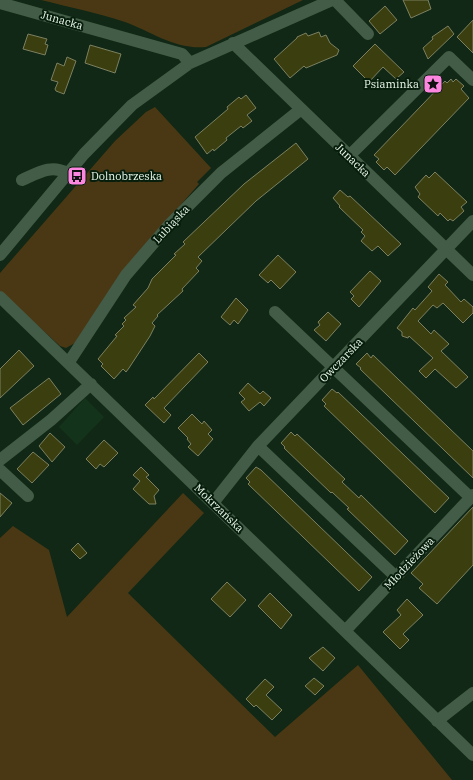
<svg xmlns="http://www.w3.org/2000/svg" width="473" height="780" viewBox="0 0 473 780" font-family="'IBM Plex Serif',serif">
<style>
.built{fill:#14331b}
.green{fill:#4a3815}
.building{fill:#3b3f0f;stroke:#7c8061}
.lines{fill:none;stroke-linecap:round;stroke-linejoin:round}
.minor{stroke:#435c47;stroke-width:12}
.labels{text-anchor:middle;stroke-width:4;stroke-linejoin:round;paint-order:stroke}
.street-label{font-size:11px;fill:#eaf8eb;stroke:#071e0c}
.poi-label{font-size:11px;fill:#eaf8eb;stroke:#071e0c;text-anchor:end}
</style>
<rect width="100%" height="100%" fill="#102815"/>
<path class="built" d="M85,398l19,19 -27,28 -18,-18z"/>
<path class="green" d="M41,0h262l-97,47c-30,3 -54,-15 -81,-25 -27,-9 -56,-15 -84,-22z
M155,107l56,61 -14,14 2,2 -73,83 -51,76 -9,5 -6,-2 -60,-55v-18l115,-132 31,-29z
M183,493l21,20 -76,80 147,144 83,-72 94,115h-452v-242l13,-12 36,24 18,67z"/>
<path class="building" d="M403,0h25l3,9 -20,9z
M385,6l12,14 -17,14 -11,-13z
M473,20v33l-16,-16z
M448,26l6,8 -26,25 -5,-11 10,-9 -1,-2z
M319,32l2,5 5,-2 4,8 9,7 -2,5 -31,13 -2,-2 -14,12 -16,-19 23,-21v-1l9,-4 2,3z
M28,34l19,5 -2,5 3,1 -3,10 -22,-6z
M375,44l29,28 -8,7 -13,-12 -14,15 -16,-16z
M90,45l31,9 -6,19 -30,-10z
M67,57l9,4 -12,33 -8,-3 -1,-2 3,-7 -7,-2 6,-17 7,3z
M451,79l2,3 3,-3 8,7 -3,3 8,9 -74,77 -8,-8 -3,3 -8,-8 3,-3 -5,-4 71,-74 2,2z
M246,95l10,13 -9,7 5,6 -9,7 -2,-2 -15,12 1,2 -13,11 -1,-2 -6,5 -12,-17 33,-28 -1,-2 12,-10 2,2z
M296,143l12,16 -52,42 -58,56 4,4 -6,7 3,3 -17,18 1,2 -26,24 1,1 -6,7 3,3 -5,10 -21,32 -3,4 -3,-3 -9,10 -13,-13 2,-2 -5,-5 19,-23 -2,-1 9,-9 -2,-2 4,-4 -2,-2 12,-11 -3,-2 15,-17 4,-9 24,-24 -2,-1 11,-10 -2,-2 61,-58z
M435,172l32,30 -6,5 3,4 -11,10 -3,-2 -2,2 -8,-8 -2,3 -20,-19 2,-3 -5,-7 11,-12 3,3z
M340,190l8,7 2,-1 51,48 -13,12 -10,-10 -6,5 -11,-10 4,-5 -4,-4 2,-2 -24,-23 1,-1 -7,-8z
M278,255l18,17 -16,17 -9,-9 -3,3 -9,-8z
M370,271l11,10 -22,26 -8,-8 3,-3 -4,-4z
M439,274l9,8 -3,3 16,17 3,-3 9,8v6l-10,10 -20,-20 -6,5 -4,-3 -15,16 13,13 3,-4 15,14 -8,7 27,26 -12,11 -21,-19 -9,9 -7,-7 14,-13 -24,-22 -1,2 -6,-2v-4l-5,-4 16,-20 2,2 17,-19 -4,-4z
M236,298l12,12 -10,14 -4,-4 -4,5 -9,-8z
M328,312l13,12 -15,17 -12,-11 6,-5 -2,-3z
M19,350l15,16 -34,32v-29z
M199,353l9,9 -44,46 7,7 -7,8 -19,-18 8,-8 1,2z
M367,353l4,5 2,-3 100,96v27l-113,-109 1,-1 -5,-4z
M49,378l12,16 -38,31 -13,-17z
M248,383l12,11 3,-3 8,7 -7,8 -4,-4 -11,9 -8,-9 4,-3 -6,-6z
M332,389l5,4 1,-1 111,106 -14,15 -111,-107 2,-2 -4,-4z
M192,414l10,10 2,-3 8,9 -4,4 5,5 -15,17 -10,-9 3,-3 -4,-5 1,-1 -10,-10z
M291,432l4,4 2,-2 48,45 -3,3 17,16 2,-3 47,46 -13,14 -48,-46 2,-1 -17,-16 -1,1 -47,-45 1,-1 -4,-4z
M50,433l15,14 -13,15 -13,-16z
M104,440l14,13 -14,14 -4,-3 -4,5 -10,-10z
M33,452l16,13 -17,18 -15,-14z
M141,467l8,8 -3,2 13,13 -5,6 2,8h-7l-16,-15 7,-8 -7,-6z
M256,467l5,3 111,107 -13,14 -111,-107 2,-2 -4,-4z
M0,493l12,10 -12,14z
M473,507v58l-36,39 -18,-16 4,-4 -12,-11z
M78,543l9,10 -7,6 -9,-9z
M227,582l19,18 -16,17 -19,-18z
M270,593l22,22 -11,14 -23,-23z
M407,599l16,16 -20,19 6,6 -9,9 -17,-17 18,-17 -4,-5z
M323,647l12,11 -12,13 -14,-13z
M314,678l10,8 -9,9 -10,-9z
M265,679l9,8 -8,8 16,15 -10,10 -16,-15 -2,2 -8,-8z"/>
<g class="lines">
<path class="minor" d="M335,0l33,34
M0,3l182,51 8,9
M233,43l240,232
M349,156l100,-99 24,23
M22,180c16,-7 29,-16 45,-7
M0,255l84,-101 48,-49 58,-42 142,-63
M0,297l473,458
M275,312l196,186
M69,362l57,-87 44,-51 51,-51 79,-63
M258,446l138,131
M0,460l51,-40 40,-36
M0,470l28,26
M213,503l45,-57 215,-225
M345,631l128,-136
M437,721l36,-28"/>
</g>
<defs>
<g id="sight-square" transform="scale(1)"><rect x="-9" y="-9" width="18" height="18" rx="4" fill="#fd86e1" stroke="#071e0c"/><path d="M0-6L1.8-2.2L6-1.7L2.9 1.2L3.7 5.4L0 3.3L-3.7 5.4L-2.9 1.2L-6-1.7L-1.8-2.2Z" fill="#111"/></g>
<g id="bus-square" transform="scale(1)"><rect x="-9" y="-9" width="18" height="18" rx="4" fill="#fd86e1" stroke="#071e0c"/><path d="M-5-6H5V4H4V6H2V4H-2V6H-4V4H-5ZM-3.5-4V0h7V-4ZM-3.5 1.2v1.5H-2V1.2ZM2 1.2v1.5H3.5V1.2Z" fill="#111"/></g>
</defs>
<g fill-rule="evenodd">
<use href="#sight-square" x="433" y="84"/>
<use href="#bus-square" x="77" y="176"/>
</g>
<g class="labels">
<g class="street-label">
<text transform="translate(62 20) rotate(16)" y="4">Junacka</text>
<text transform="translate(353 160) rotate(44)" y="4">Junacka</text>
<text transform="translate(171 224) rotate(-47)" y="4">Lubiąska</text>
<text transform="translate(341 360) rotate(-46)" y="4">Owczarska</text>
<text transform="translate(219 508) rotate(44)" y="4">Mokrzańska</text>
<text transform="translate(409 563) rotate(-47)" y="4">Młodzieżowa</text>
</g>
<g class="poi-label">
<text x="419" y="88">Psiaminka</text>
<text x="91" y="180" text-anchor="start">Dolnobrzeska</text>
</g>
</g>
</svg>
